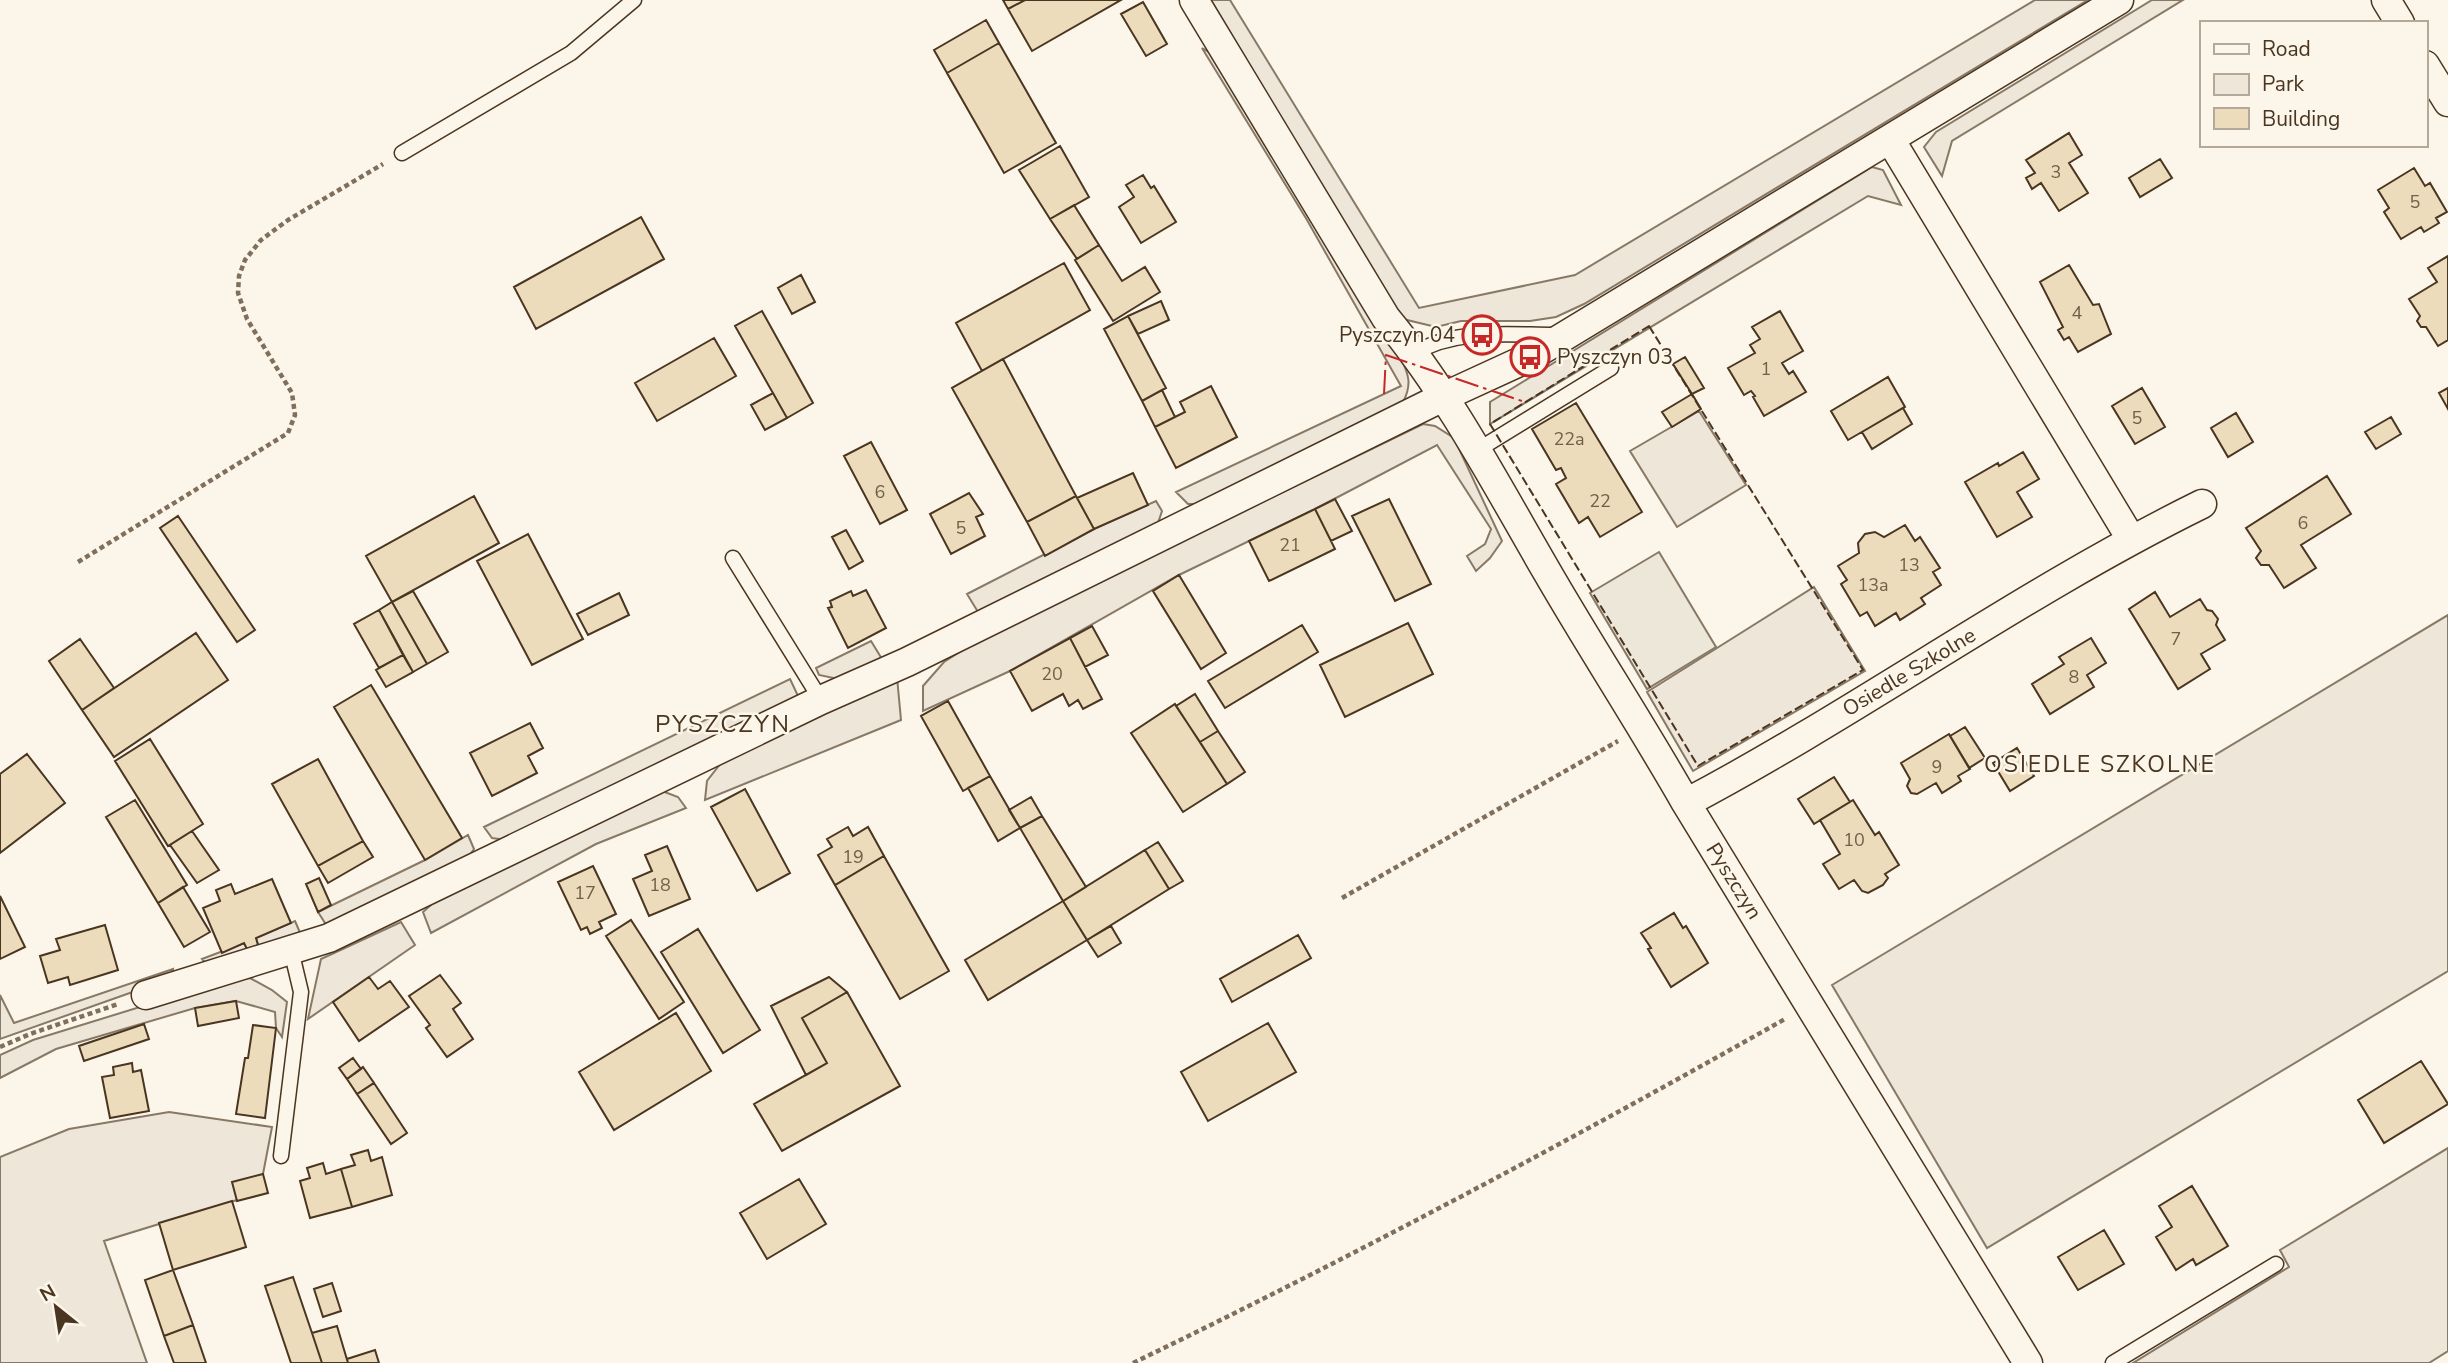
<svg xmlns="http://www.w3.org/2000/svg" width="2448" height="1363" viewBox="0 0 2448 1363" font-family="'Nunito Sans',sans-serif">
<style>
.green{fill:#ede6d9;stroke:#887966;stroke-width:2}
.parking{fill:#ede7d9;stroke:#887966;stroke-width:2}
.building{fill:#ecdcbc;stroke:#4a3520;stroke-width:2}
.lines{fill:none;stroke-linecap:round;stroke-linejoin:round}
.service-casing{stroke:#4a3520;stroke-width:17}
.minor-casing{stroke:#4a3520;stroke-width:31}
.path{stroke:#7f6f5c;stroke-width:4.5;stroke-dasharray:5 3.5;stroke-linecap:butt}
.service{stroke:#fbf6e9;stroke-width:14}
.minor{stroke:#fbf6e9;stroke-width:28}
.fence{stroke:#4a3520;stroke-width:2;stroke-dasharray:9 3.5;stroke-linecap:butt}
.power{stroke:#c62828;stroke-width:2;stroke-dasharray:24 5 3.5 5;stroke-linecap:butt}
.labels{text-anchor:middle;stroke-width:5;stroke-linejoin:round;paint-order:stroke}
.number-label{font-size:18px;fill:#725f47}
.poi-label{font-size:21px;fill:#4a3520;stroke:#fbf6e9;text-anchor:end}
.street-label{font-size:21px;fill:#4a3520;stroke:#fbf6e9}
.neighbourhood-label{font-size:23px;letter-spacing:2px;fill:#4a3520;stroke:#fbf6e9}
.quarter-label{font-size:24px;letter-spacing:2px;fill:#4a3520;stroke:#fbf6e9}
</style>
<rect width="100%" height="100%" fill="#fbf6e9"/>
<path class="green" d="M1211,0h19l189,308 156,-33 460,-275h53l-504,304 -28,13 -26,4h-69l-25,6 -33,-8 -9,-11z
M2152,0h31l-231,141 -10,35 -18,-29 12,-15z
M1202,48l10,6 189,304c8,17 11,27 2,44l-206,102h-9l-12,-12 225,-106 -94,-166z
M1872,167l11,3 18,35 -33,-9 -378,228v-22z
M1699,411l47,74 -69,42 -47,-76z
M1423,424l12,2 19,12 48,103 -12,17 -14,13 -9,-15 18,-12 6,-15 -54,-84 -122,64 -136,66 -169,96 -87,40v-25l21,-24 33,-21z
M1156,501l6,10 -4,12 -180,89 -11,-18 127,-65z
M1814,587l51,84 -172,100 -46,-79z
M2448,615v356l-461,277 -155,-263z
M871,641l11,18 -44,20 -19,-4 -3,-7z
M897,677l4,43 -196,80 2,-19 14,-18z
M790,679l9,19 -293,142 -14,-2 -8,-11z
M662,791l16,6 8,11 -90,36 -165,89 -8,-21 9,-8z
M468,835l6,14 -7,10 -134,65 -8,-1 -7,-11 107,-52z
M295,921l6,14 -93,31 -6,-7 42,-16 3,6 11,-4 -2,-7z
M401,922l14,23 -107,74 13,-60z
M173,969l-1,7 -14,7 -158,56v-44l14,28z
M250,978l22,12 15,12 -5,35 -6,-9 -1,-16 -39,-11 -41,7 -139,41 -56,29v-23l33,-15 188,-58z
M169,1112l103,15 -9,47 -26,26 -133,41 43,122h-147v-206l69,-28z
M2448,1148v203l-19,12h-296l156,-96 -9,-17z"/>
<path class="parking" d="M1659,552l57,95 -69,42 -57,-96z"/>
<path class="building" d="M1003,0h22l-17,9z
M1025,0h96l-89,51 -24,-42z
M1143,2l24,42 -21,12 -25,-42z
M986,20l13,23 -52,30 -13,-23z
M999,43l57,100 -52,30 -57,-100z
M2069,133l13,22 -13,8 19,30 -29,18 -18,-28 -9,6 -6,-11 9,-5 -9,-13z
M1060,146l29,51 -39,22 -31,-49z
M2160,159l12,19 -32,19 -11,-19z
M2414,168l11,18 5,-3 17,29 -11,6 3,5 -15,9 -3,-5 -20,12 -17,-27 5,-4 -11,-18z
M1143,175l8,13 3,-2 22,36 -35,21 -22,-36 15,-10 -8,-12z
M1074,205l25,40 -22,14 -27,-40z
M641,217l23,42 -128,70 -22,-42z
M1099,245l23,36 23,-14 15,25 -47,29 -38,-61z
M2448,256v84l-10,6 -12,-19h-5l-4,-6 3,-5 -11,-17 28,-17 -9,-14z
M1064,263l26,47 -108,61 -26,-48z
M2069,265l24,40 6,-1 12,30 -33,18 -9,-15 -5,3 -6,-10 5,-3 -23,-45z
M801,275l14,27 -23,12 -14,-26z
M1161,301l8,19 -31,14 -10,-18z
M762,311l51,92 -26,15 -52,-92z
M1780,311l23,40 -21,12 7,11 4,-3 13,21 -42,24 -11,-19 2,-1 -4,-5 -7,4 -16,-27 27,-15 -5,-8 10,-6 -8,-12z
M1128,316l38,72 -24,13 -38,-72z
M714,338l22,38 -79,45 -22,-38z
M1685,357l19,31 -12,6 -19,-30z
M1003,359l73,137 -49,26 -75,-134z
M1888,377l17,30 -57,33 -17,-29z
M1211,386l26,51 -61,31 -21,-41 30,-15 -5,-10z
M2142,388l23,39 -30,17 -23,-38z
M2448,388v21l-9,-16z
M1162,390l13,27 -20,10 -13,-26z
M773,393l14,25 -22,12 -14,-25z
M1692,394l9,15 -29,18 -10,-15z
M1576,403l66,109 -42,25 -12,-20 -9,6 -23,-39 10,-6 -5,-10 -5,2 -24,-41z
M1903,408l9,16 -40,25 -10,-17z
M2236,413l17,29 -25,15 -17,-29z
M2391,417l10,17 -25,15 -11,-17z
M871,442l36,68 -27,14 -36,-68z
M2023,452l16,27 -22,13 15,25 -35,20 -32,-55 33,-19 1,3z
M1133,473l15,32 -54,24 -17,-31z
M2327,476l24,38 -50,31 15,23 -32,20 -15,-23h-8l-5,-7 5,-7 -15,-23z
M969,493l14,21 -7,3 9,19 -34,18 -21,-40z
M474,496l25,47 -107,59 -26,-46z
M1076,496l18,33 -49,27 -18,-34z
M1335,499l17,32 -21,10 -16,-32z
M1389,499l42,85 -36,17 -43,-85z
M1315,509l20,40 -66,32 -20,-40z
M178,516l77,114 -18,12 -77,-114z
M1905,525l10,16 5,-4 20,31 -7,4 8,13 -20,13 4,6 -25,16 -4,-7 -21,13 -8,-14 -7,4 -19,-32 6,-4 -9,-14 21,-13 -1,-10 7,-9 10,-2 9,5z
M846,530l17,31 -14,8 -17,-32z
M528,534l55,105 -51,26 -55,-104z
M1179,575l47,78 -25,16 -48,-78z
M866,590l20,38 -38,20 -20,-40 4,-1 -2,-6 21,-10 2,5z
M413,591l35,61 -21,12 -35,-62z
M2155,592l15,25 30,-18 7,11 5,1 6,8 -2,6 9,15 -24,14 9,15 -32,20 -49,-80z
M619,593l10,22 -41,20 -11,-21z
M392,602l35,62 -14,8 -34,-62z
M379,610l24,45 -24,13 -25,-44z
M1408,623l25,51 -88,43 -25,-52z
M1302,625l16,27 -93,56 -17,-27z
M1092,626l16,29 -23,12 -15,-29z
M196,633l32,47 -114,77 -32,-47z
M1070,638l32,61 -19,10 -5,-9 -9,6 -6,-12 -31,17 -22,-40z
M2091,638l15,25 -19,12 7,12 -44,27 -18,-30 32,-20 -5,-7z
M80,639l34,49 -32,22 -33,-49z
M403,655l10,17 -27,15 -10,-17z
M371,685l91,153 -37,22 -91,-153z
M1195,694l23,37 -18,11 -24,-36z
M948,701l42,75 -27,15 -42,-75z
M1175,704l52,80 -44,28 -52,-79z
M530,723l13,25 -15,8 9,17 -45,23 -22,-43z
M1965,727l20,31 -16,10 -19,-32z
M1218,731l27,41 -18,12 -27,-42z
M1949,734l21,35 -12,7 3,5 -19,12 -6,-10 -19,11 -6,-1 -4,-7 3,-7 -9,-16z
M150,739l53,85 -35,22 -53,-85z
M2017,748l17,28 -24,15 -17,-28z
M27,754l38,49 -65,50v-79z
M318,759l45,82 -45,25 -46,-82z
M990,776l30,52 -22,13 -30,-53z
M1834,777l16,25 -36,22 -16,-25z
M745,789l45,84 -33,18 -46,-84z
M1031,797l11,19 -22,12 -11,-18z
M135,800l52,85 -29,18 -52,-86z
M1853,800l22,35 4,-3 20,33 -14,9 3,4 -5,7 -15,8 -6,-2 -8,-11 -15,9 -16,-25 17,-10 -20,-34z
M1042,816l44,71 -23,14 -43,-73z
M848,827l5,9 15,-9 16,29 -49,29 -17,-30 14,-8 -5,-8z
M192,831l27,39 -22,13 -27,-38z
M363,841l10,16 -45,26 -10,-17z
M1158,842l25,39 -14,8 -24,-39z
M667,846l23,53 -41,17 -16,-37 19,-8 -7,-16z
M1145,850l24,39 -82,51 -24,-39z
M884,856l65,115 -49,28 -65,-114z
M593,866l23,48 -17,8 3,6 -12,6 -3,-7 -6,3 -23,-48z
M319,878l12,27 -13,7 -12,-28z
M272,879l19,44 -35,15 2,7 -11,4 -3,-6 -22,10 -19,-45 17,-7 -4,-11 15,-6 4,10z
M183,887l27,45 -26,15 -26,-44z
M0,896l25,51 -25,12z
M1063,901l24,39 -99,60 -23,-40z
M1674,913l9,15 3,-2 22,37 -37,24 -23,-38 3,-1 -10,-15z
M631,920l53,82 -25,17 -53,-83z
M105,925l13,45 -48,15 -2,-8 -20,6 -8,-27 20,-6 -4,-11z
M1111,926l10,17 -23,14 -11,-17z
M698,929l62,101 -37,23 -62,-101z
M1298,935l13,23 -79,44 -12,-23z
M440,975l21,28 -8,6 20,30 -26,18 -21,-29 4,-3 -21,-29z
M369,977l9,12 12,-8 19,26 -50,34 -26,-39z
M829,977l18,15 -45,26 25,45 -21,12 -35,-69z
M847,992l53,94 -118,65 -28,-47 73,-41 -25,-45z
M236,1001l3,17 -41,8 -3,-18z
M676,1013l35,58 -97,59 -35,-58z
M1268,1023l28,49 -88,49 -27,-49z
M144,1024l5,15 -65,22 -5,-15z
M253,1025l23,3 -11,90 -29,-4 9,-56h3z
M353,1058l8,11 -14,10 -8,-11z
M2421,1061l27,43 -64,39 -26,-43z
M132,1063l1,9 8,-2 8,41 -39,7 -8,-41 12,-2 -1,-8z
M363,1067l11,16 -17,11 -10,-15z
M374,1083l33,50 -16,11 -34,-50z
M368,1150l3,11 11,-4 10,38 -40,12 -11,-38 14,-4 -4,-10z
M323,1163l3,11 15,-5 11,38 -42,11 -10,-37 10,-3 -3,-10z
M263,1174l5,19 -31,8 -5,-19z
M799,1179l27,45 -59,35 -27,-46z
M2192,1186l36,60 -32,19 -3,-6 -17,11 -20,-33 16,-10 -13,-21z
M232,1201l14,46 -73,23 -14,-47z
M2104,1230l20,34 -46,26 -20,-33z
M173,1270l20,55 -29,11 -19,-56z
M293,1277l19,56 10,30h-31l-26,-77z
M332,1283l9,28 -18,6 -9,-28z
M193,1325l13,38h-32l-10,-27z
M337,1326l11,37h-26l-10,-30z
M375,1350l4,13h-31l-1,-4z"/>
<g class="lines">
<g class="service-casing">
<path id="service" d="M402,153l169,-100 63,-53
M1415,353c41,-25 95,-18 140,-18
M1476,451l135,-83
M733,558l88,142
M281,1156l20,-164 -10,-42
M2113,1363l163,-99"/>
</g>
<g class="minor-casing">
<path id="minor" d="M1194,0l192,318c63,76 110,166 160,252 45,78 95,154 140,233l342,560
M2386,0l14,23
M2425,65l23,37
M1890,139l241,400
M1686,803c176,-93 337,-211 516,-299
M146,995l183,-57 492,-238 86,-38 536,-265 87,-40 589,-357"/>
</g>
<path class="path" d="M78,562l210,-129 7,-18 -3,-22 -45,-74 -9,-26 1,-17 6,-16 16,-20 27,-20 95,-56
M1342,898l276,-157
M0,1047l30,-13 88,-30
M1133,1363c221,-107 438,-223 652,-344"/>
<use href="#service" class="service"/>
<use href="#minor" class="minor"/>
<path class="fence" d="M1649,326l214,344 -165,96 -208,-342z"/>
<path class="power" d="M1384,394l2,-39 136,46"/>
</g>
<defs>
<g id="bus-ring" transform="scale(2.0125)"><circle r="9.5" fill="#fbf6e9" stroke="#c62828" stroke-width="1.5"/><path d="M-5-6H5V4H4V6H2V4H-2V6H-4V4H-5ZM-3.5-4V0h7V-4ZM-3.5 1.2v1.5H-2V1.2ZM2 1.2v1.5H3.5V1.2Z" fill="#c62828"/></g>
</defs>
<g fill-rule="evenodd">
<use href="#bus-ring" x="1482" y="335"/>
<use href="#bus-ring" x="1530" y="357"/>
</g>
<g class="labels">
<g class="number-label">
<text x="2056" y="178">3</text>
<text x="2415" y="208">5</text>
<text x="2077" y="319">4</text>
<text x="1766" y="375">1</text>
<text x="2137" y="424">5</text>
<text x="1569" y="445">22a</text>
<text x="880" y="498">6</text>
<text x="1600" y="507">22</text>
<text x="2303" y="529">6</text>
<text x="961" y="534">5</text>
<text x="1290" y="551">21</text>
<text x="1909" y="571">13</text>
<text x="1873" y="591">13a</text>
<text x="2176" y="645">7</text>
<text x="1052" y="680">20</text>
<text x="2074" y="683">8</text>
<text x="1937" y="773">9</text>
<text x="1854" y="846">10</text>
<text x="853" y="863">19</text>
<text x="660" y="891">18</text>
<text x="585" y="899">17</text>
</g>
<g class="poi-label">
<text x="1455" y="342">Pyszczyn 04</text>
<text x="1557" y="364" text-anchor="start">Pyszczyn 03</text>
</g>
<g class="street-label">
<text transform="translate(1909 672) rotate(-31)" y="7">Osiedle Szkolne</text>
<text transform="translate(1734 881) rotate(58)" y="7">Pyszczyn</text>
</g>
<g class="neighbourhood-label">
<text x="2100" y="772">OSIEDLE SZKOLNE</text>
</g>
<g class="quarter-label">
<text x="723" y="732">PYSZCZYN</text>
</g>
</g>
<rect x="2200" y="21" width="228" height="126" fill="#fbf6e9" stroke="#b4a999" stroke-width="2"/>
<rect x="2214" y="44" width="35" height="10" fill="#fbf6e9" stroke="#b4a999" stroke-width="2"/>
<text x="2262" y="56" font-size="21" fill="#4a3520">Road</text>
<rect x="2214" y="74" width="35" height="21" fill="#ede6d9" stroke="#b4a999" stroke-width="2"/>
<text x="2262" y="91" font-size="21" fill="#4a3520">Park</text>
<rect x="2214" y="108" width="35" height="21" fill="#ecdcbc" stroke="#b4a999" stroke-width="2"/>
<text x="2262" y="126" font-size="21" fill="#4a3520">Building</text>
<g transform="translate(56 1307) rotate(330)" stroke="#fbf6e9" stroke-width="5" paint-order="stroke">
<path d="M0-5L12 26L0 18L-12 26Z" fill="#4a3520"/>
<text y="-10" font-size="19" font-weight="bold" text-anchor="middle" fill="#4a3520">N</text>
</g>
</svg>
